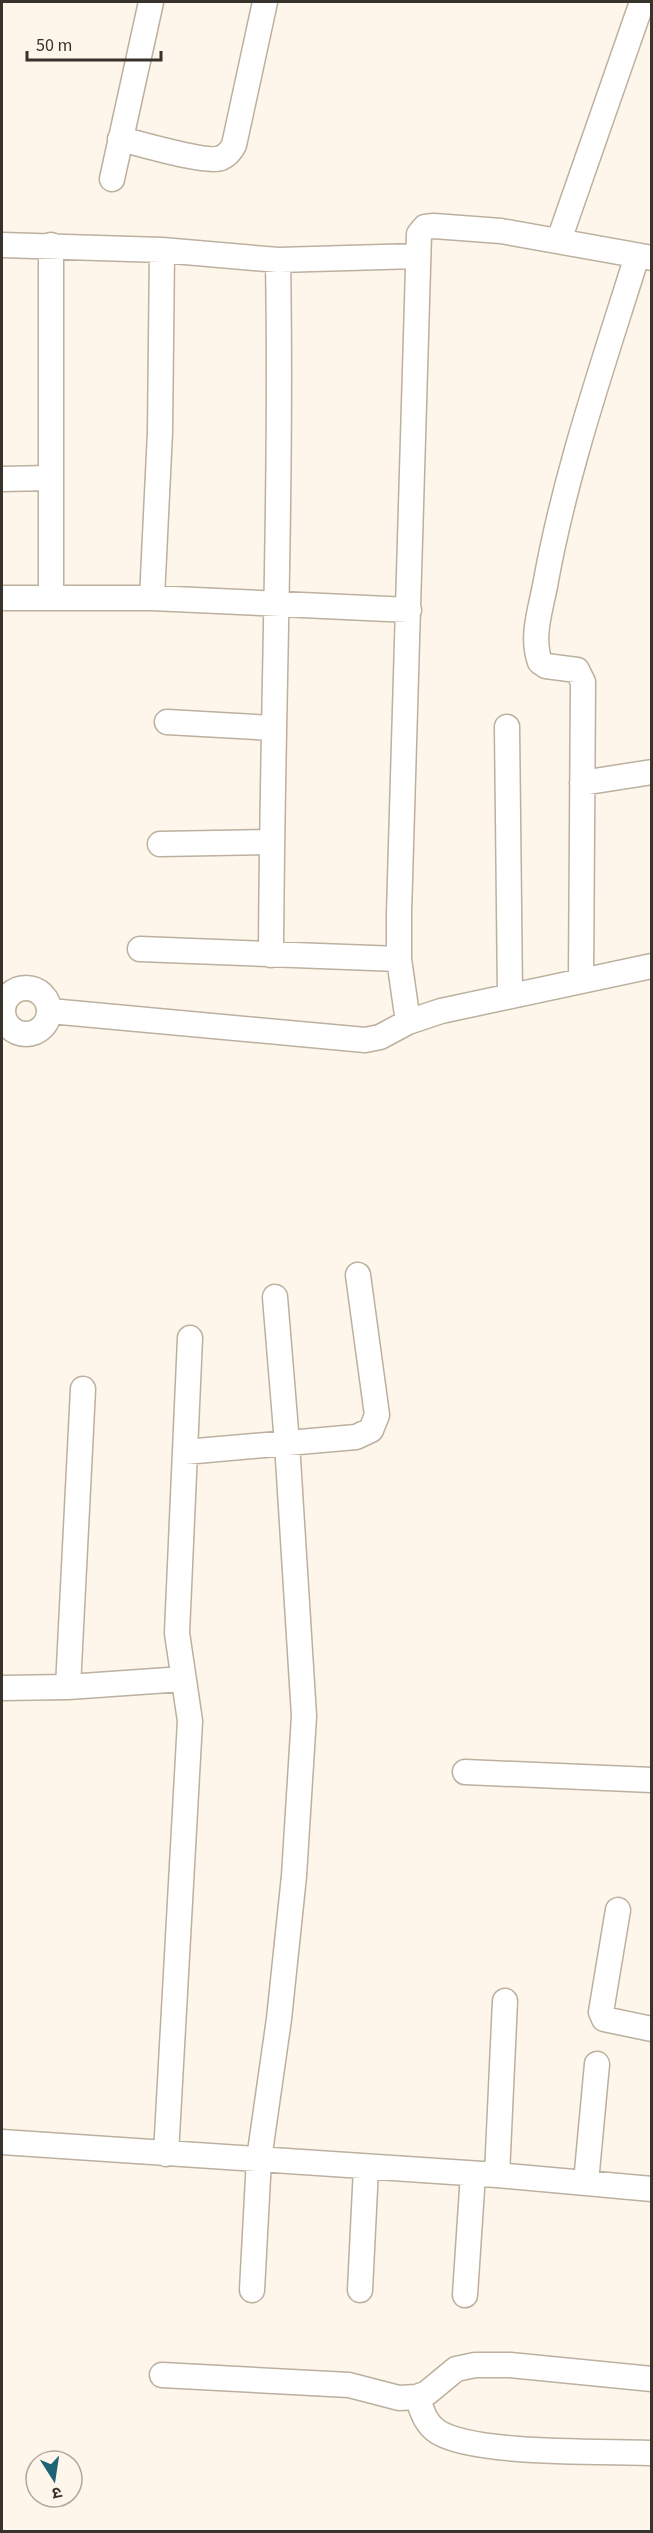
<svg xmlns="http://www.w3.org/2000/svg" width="653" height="2533" viewBox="0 0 653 2533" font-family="'Source Sans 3','Noto Sans Devanagari',sans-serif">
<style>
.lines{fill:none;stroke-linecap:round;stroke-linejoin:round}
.minor-casing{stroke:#bcb09e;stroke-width:27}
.minor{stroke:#fff;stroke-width:24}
</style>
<rect width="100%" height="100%" fill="#fef6eb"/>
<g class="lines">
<g class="minor-casing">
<path id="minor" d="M120,139c19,4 86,25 101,19 7,-3 10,-7 13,-13l31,-143
M112,179l39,-177
M559,240l82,-235
M2,245l160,5 116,10 139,-4
M51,245v352
M2,479l47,-1
M2,598h150l257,12
M152,598l8,-166 2,-182
M167,722l106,6
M507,727l3,269
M582,783l70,-11
M160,844l112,-2
M140,949l259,10
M271,955c1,-232 11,-463 7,-695
M581,981l2,-299 -6,-12 -31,-4 -6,-4c-9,-24 0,-51 5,-76 20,-113 58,-221 92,-330
M3 1011a23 23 0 1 1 46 0a23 23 0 1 1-46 0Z
M50,1011l315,29 15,-3 28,-15 33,-11 211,-45
M408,1022l-9,-63v-46l20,-679 6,-7 9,-1 67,5 151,27
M185,1452l171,-15 15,-7 6,-15 -19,-140
M68,1687l15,-298
M2,1688l66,-1 115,-8
M465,1772l187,8
M618,1910l-17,102 3,7 48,10
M2,2142l495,33 155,14
M166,2154l24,-433 -13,-88 13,-295
M497,2175l8,-174
M586,2182l11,-118
M252,2290l7,-131 20,-140 15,-143 10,-160 -17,-273 -12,-146
M360,2290l6,-122
M465,2295l8,-121
M162,2375l187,10 50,13 18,-1 10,-4 29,-24 19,-4h35l142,14
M417,2397c5,13 8,27 21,35 37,23 165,19 214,21"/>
</g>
<use href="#minor" class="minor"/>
</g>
<rect width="653" height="2533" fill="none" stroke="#37322b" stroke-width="6"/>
<g transform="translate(54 2479) rotate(168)"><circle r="28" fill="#fef6eb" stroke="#aea89e" stroke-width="1.5"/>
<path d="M0-4.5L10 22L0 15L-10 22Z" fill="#1d6474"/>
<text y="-9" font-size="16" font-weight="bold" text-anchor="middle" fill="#37322b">उ</text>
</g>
<path d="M27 51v9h134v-9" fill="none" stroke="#37322b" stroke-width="3"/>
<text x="36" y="51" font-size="18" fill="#37322b" stroke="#fef6eb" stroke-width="4.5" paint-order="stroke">50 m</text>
</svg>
